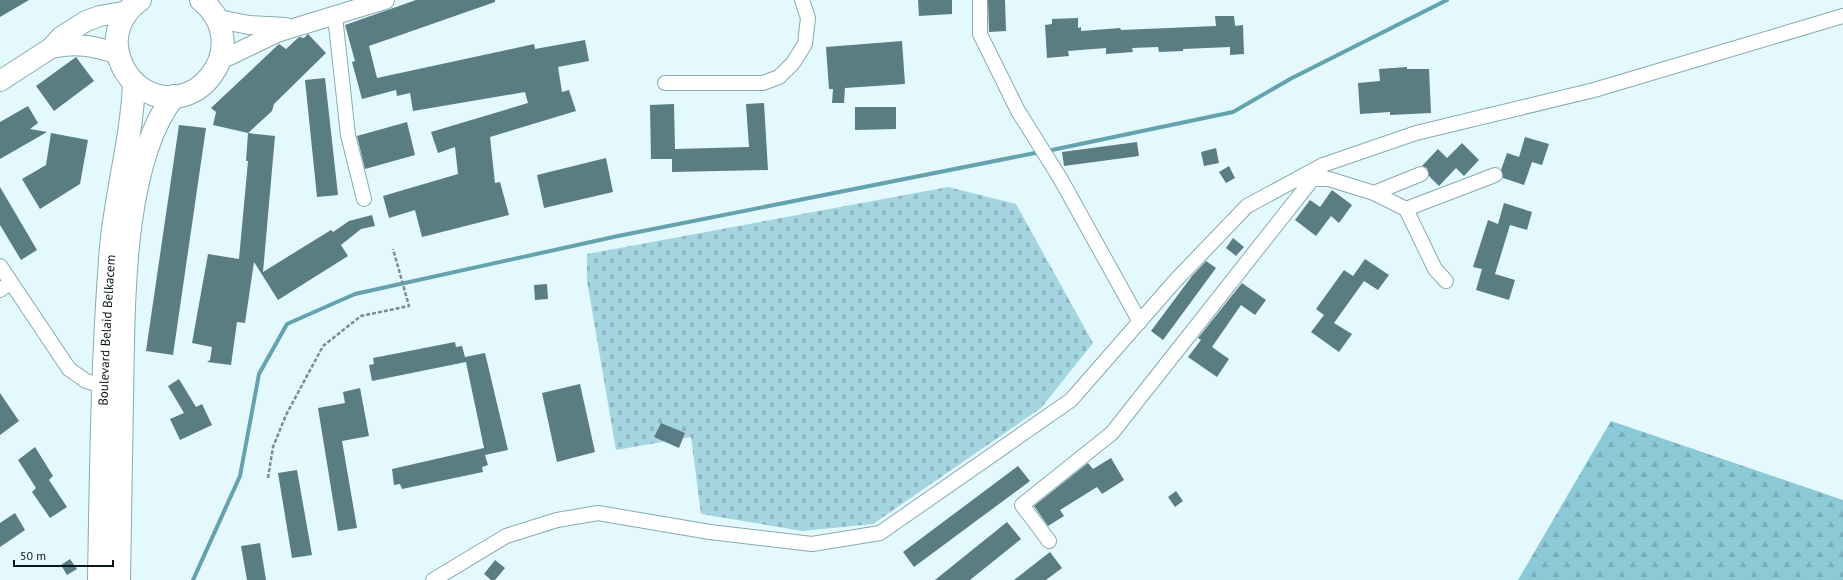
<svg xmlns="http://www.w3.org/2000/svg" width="1843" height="580" viewBox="0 0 1843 580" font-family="'PT Sans',sans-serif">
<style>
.forest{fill:url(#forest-firs)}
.cemetery{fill:url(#cemetery-stones)}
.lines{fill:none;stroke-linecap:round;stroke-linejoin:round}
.stream{stroke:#65a2b0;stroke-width:4}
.building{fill:#5a7c83}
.minor-casing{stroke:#88aab2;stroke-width:16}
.tertiary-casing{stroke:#88aab2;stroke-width:20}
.secondary-casing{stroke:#88aab2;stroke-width:22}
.primary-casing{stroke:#88aab2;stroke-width:24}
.path{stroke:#7c8e92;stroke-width:2.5;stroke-dasharray:4 2;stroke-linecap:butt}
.minor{stroke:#fff;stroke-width:14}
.tertiary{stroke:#fff;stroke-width:18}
.secondary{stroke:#fff;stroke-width:20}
.primary{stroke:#fff;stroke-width:22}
.labels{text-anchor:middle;stroke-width:3.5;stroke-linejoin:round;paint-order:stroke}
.street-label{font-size:13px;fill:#0a171a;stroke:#e3f9fe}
</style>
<defs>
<pattern id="forest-firs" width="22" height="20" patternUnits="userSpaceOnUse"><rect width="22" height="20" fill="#8cc9d7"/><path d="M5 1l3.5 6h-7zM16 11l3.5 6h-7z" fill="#77acb8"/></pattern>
<pattern id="cemetery-stones" width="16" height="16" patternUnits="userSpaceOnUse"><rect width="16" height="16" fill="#a4d5e1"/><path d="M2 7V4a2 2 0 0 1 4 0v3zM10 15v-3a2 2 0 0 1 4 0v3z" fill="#8cb6c0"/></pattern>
</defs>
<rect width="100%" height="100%" fill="#e3f9fe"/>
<path class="forest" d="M1611,421l232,79v80h-325z"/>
<path class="cemetery" d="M948,187l68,17 77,139 -52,65 -168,116 -71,7 -101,-17 -10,-77 -75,13 -29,-169v-27z"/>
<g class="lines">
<path class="stream" d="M1047,151l186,-39 59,-34 155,-78
M193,580l47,-104 19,-102 28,-50 68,-30 263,-58 422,-84"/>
</g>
<path class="building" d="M0,0h29l-29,17z
M416,0h79v2l-126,44 8,32 157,-34 1,5 50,-9 4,21 -31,6 4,25 7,-2 7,21 -86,26 5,46 5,-1 9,33 -87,22 -7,-27 -26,8 -6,-22 75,-22 -3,-27 -17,6 -7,-21 97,-29 -3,-11 -112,19 -3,-18 -13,3 -1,-6 -34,9 -10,-37 3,-1 -10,-36z
M918,0h34v14l-33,2z
M988,0h17l1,31 -17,1z
M1215,16h19l1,10 8,-1 1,29 -14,1v-8l-47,2v2l-24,1 -1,-5 -26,1 1,4 -27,2v-6l-38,3 1,5 -22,2 -2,-33 7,-1v-5l26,-1v10l3,-1v4l39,-3 1,2 95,-4z
M308,34l18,19 -52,51 -2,7 -24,22 -35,-8 3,-13 -5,-4 68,-64 7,5 13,-12 5,1z
M902,41l3,43 -60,4 -1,15h-12l1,-14h-4l-3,-42z
M76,57l18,24 -40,30 -18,-25z
M1407,67v2h22l2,44 -41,2v-3l-30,2 -2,-31 22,-2 -1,-12z
M325,78l13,117 -21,2 -12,-117z
M764,103l4,67 -96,2v-13h-21l-1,-54 24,-1 1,45 74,-2 -3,-43z
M28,106l10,17 -8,6 17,3 -47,27v-37z
M855,107h41v22l-41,1z
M407,122l8,33 -50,14 -8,-33z
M179,125l27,3 -33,227 -27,-4z
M51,133l37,7 -8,44 -40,25 -18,-30 24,-14z
M248,133l27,3 -12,136 68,-42 2,2 16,-11 23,-6 3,11 -14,3 -20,16 7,11 -70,44 -24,-38 -9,61 -8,-1 -6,43 -24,-3 3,-2 2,-13 -20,-4 16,-89 31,5 9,-98h-2z
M1525,137l24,7 -7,21 -10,-3 -8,23 -21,-7 -2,-8 6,-17 12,4z
M1137,142l2,14 -75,10 -2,-14z
M1462,143l17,17 -15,16 -8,-8 -17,18 -10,-10 -2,-8 -5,-2 16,-17 9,9z
M1216,148l3,15 -15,3 -3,-14z
M606,158l7,34 -69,16 -7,-33z
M1229,166l6,12 -9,5 -7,-11z
M0,187l37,63 -16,10 -21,-35z
M1332,190l20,15 -13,18 -8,-7 -15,20 -21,-16 15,-20 10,7z
M1504,203l28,9 -5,18 -17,-5 -15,49 20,6 -6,20 -33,-10 6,-21 -9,-2 15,-47 10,4z
M1233,238l11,9 -8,9 -10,-8z
M1365,259l24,16 -11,15 -14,-9 -30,42 18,11 -13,18 -28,-20 13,-17 -8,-6 28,-39 9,6z
M1206,261l10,7 -53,72 -12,-9 41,-55z
M1242,283l24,17 -11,15 -14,-10 -29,42 17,12 -12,18 -29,-20 13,-17 -3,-2z
M547,284l1,15 -13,1 -1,-15z
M455,342l1,5 6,-1 3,11 20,-4 23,97 -23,5 3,10 -6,2 1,5 -81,17 -2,-5 -6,1 -2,-16 92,-21 -18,-86 -94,19 -3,-16 5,-1 -1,-6z
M179,379l17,28 6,-3 10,21 -32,15 -10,-21 14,-6 -16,-27z
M580,384l15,68 -38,10 -15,-69z
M360,388l9,48 -27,5 15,87 -19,3 -20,-123 27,-5 -2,-11z
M0,393l19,28 -19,14z
M661,423l24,10 -6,15 -25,-11z
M35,447l18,29 -4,4 18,27 -17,11 -18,-26 4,-4 -18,-28z
M1111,458l13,22 -22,14 -5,-7 -37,23 4,6 -16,10 -14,-20 54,-43 5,6z
M1018,466l12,15 -116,86 -11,-15z
M297,470l15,85 -20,3 -14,-85z
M1176,491l7,10 -8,6 -7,-10z
M15,513l10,17 -25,17v-24z
M1007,522l14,17 -51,41h-35z
M260,543l6,37h-19l-6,-34z
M1050,552l12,16 -16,12h-32z
M70,559l7,10 -10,6 -6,-10z
M495,560l10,8 -10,12h-4l-7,-6z"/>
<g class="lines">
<g class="minor-casing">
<path id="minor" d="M980,0v34l38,77 42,67 80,144
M335,16l13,119 16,64
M665,83h98l16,-6 14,-14 12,-19 3,-26 -6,-18
M1314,179h15l45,14 32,16 29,60 11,12
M1374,193l47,-19
M1406,209l89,-34
M0,266l69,103 17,12 17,5
M0,290l10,-7
M1049,541l-27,-36 90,-72 210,-266
M433,580l73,-44 51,-16 41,-7 112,19 102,12 68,-11 191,-133 104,-119 72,-75 76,-41 93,-32 178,-43 249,-74"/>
</g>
<g class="tertiary-casing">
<path id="tertiary" d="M218,19l31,6 37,2
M221,60l56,-27 108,-33"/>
</g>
<g class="secondary-casing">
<path id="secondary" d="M51,48c24,-6 44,-2 67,6
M0,81l51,-33 10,-11 25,-16 14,-5 28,-5"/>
</g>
<g class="primary-casing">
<g id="primary">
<path d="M140,0c-15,10 -25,28 -23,47 2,16 9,29 21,39 55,41 119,-40 63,-86"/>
<path id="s1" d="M99,580c2,-111 3,-222 12,-333 5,-55 21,-109 23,-164"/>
<path d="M119,580c1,-60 2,-121 3,-181 2,-86 -2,-234 52,-303"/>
</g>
</g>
<path class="path" d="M268,478l5,-31 13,-32 37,-69 38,-30 48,-10 -16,-57"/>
<use href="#minor" class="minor"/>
<use href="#tertiary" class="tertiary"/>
<use href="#secondary" class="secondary"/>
<use href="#primary" class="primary"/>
</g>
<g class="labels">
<g class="street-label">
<text dy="5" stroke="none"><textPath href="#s1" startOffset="250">Boulevard Belaid Belkacem</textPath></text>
</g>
</g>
<path d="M14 560v6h99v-6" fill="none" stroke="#0a171a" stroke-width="2"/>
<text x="20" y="560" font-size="12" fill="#0a171a" stroke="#e3f9fe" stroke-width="3" paint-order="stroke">50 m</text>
</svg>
